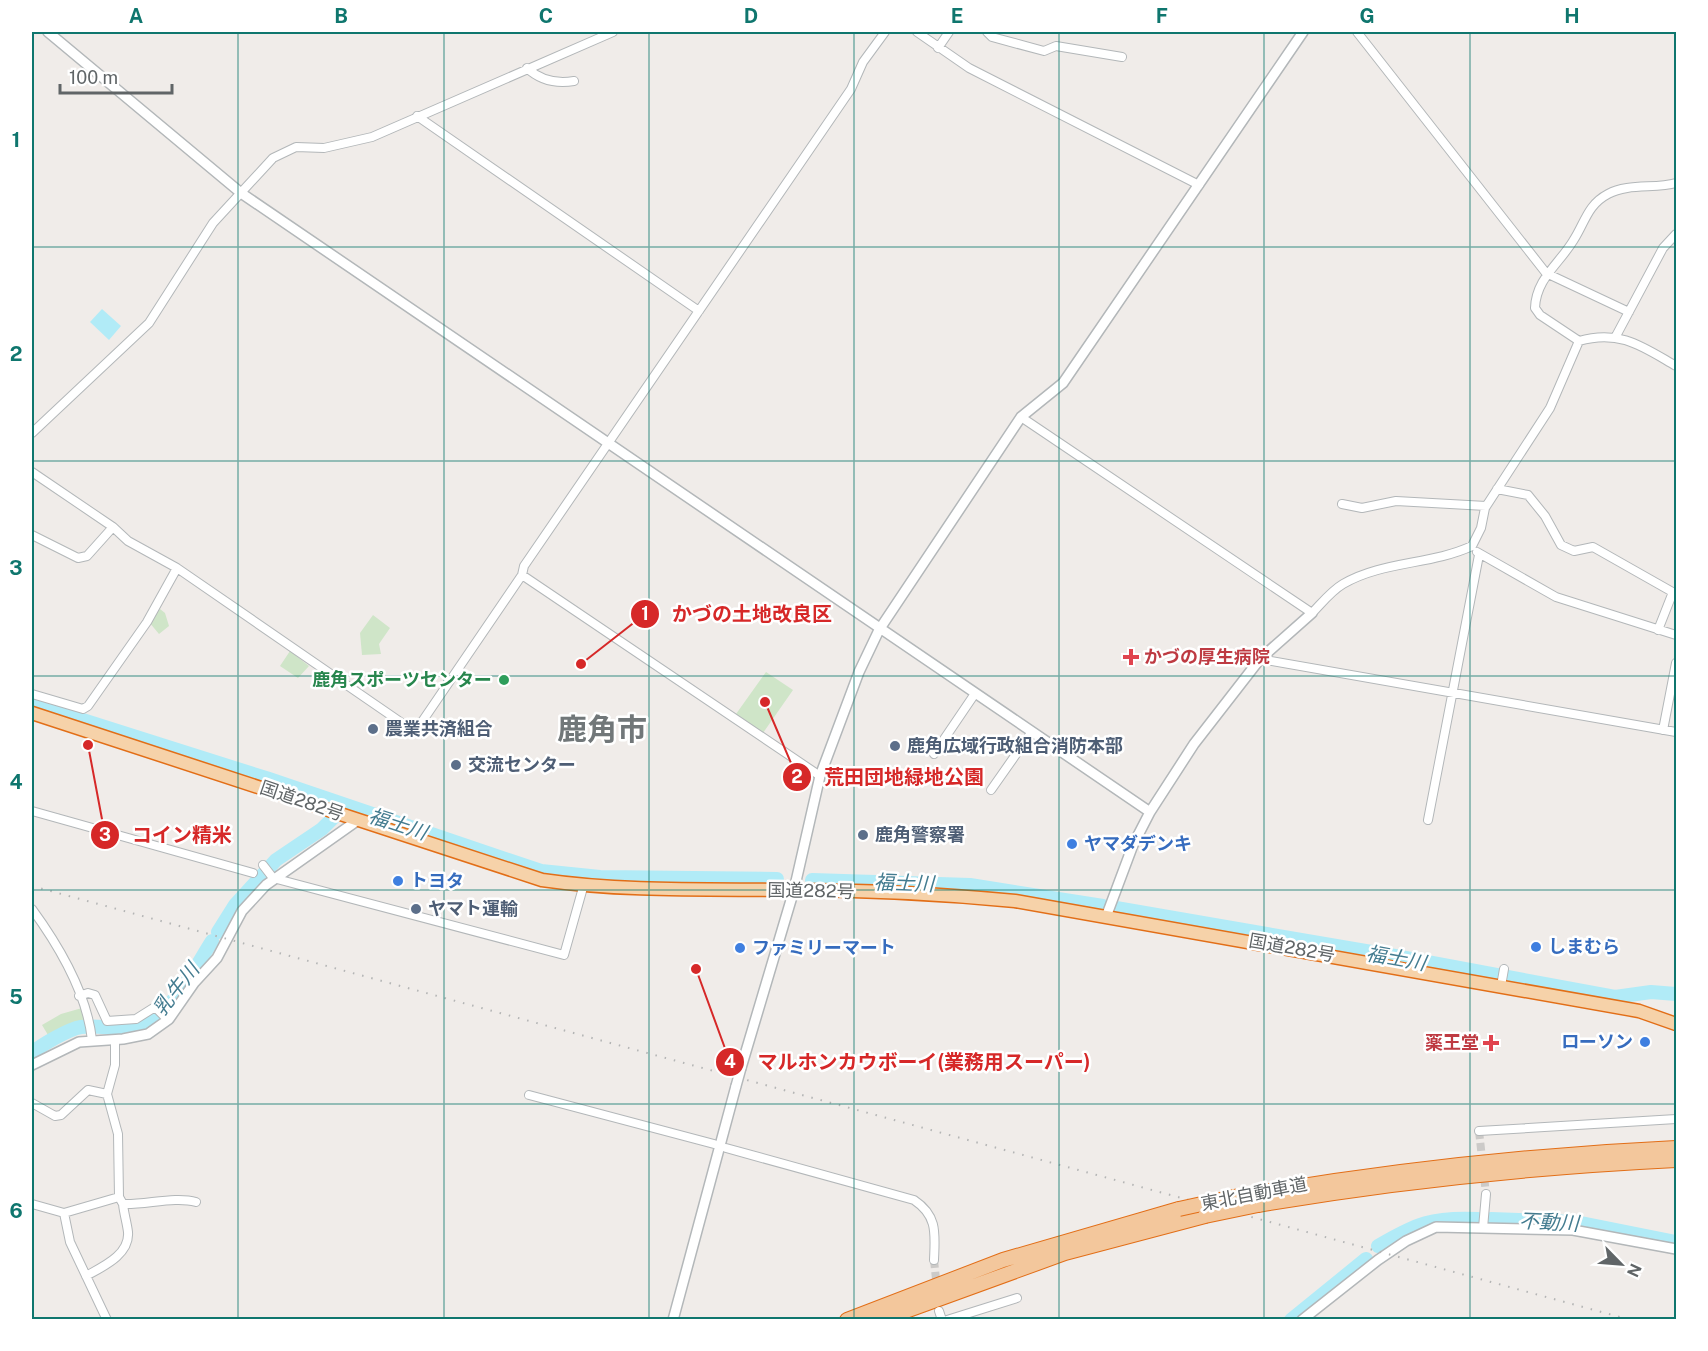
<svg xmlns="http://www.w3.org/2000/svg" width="1708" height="1351" viewBox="0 0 1708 1351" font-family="'Public Sans','Noto Sans JP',sans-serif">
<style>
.green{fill:#cfe5c8}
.water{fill:#b1ebf7}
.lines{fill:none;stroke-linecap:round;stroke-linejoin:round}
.river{stroke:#b1ebf7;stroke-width:14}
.minor-tunnel{stroke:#cccac8;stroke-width:8;stroke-dasharray:8 4;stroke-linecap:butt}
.minor-casing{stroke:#b3b7b9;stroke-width:10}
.tertiary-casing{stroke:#b3b7b9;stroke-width:12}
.trunk-casing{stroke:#e26e17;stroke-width:15}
.motorway-casing{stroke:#e26e17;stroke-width:16}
.minor{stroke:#fff;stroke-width:8}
.tertiary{stroke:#fff;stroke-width:9}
.trunk{stroke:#f6d2a9;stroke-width:12}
.motorway{stroke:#f3c79c;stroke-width:14}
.rail{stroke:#b4b5b5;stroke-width:2;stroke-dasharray:1.5 8;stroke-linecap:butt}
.tertiary-bridge-casing{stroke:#b3b7b9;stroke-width:12;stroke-linecap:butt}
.motorway-bridge-casing{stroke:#e26e17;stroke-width:16;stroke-linecap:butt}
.tertiary-bridge{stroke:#fff;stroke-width:9}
.motorway-bridge{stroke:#f3c79c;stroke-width:14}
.grid{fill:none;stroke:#0f766e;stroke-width:1.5;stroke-opacity:0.55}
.health-dot{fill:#e0444e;stroke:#fff;stroke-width:2}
.leisure-dot{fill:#2e9e5b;stroke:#fff;stroke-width:2}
.service-dot{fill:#5c6f8a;stroke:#fff;stroke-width:2}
.shop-dot{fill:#3f7fe0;stroke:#fff;stroke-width:2}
.labels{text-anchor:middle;stroke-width:5;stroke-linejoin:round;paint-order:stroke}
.health-label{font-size:18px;font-weight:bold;fill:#be3a42;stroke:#fff;text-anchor:start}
.leisure-label{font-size:18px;font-weight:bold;fill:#27864d;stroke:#fff;text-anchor:end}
.service-label{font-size:18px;font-weight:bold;fill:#4e5e75;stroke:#fff;text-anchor:start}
.street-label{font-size:18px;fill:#606567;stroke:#fff}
.shop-label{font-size:18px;font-weight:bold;fill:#366cbe;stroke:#fff;text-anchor:start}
.water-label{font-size:20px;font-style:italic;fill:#447c90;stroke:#fff}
.town-label{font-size:30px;font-weight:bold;fill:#717779;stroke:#fff}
.leader{fill:none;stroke:#d62828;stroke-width:2}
.callout-dot{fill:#d62828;stroke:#fff;stroke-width:2}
.mark-label{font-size:18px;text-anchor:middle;font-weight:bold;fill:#fff}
.callout-label{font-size:20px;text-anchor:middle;font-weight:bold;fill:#d62828;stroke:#fff;stroke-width:5;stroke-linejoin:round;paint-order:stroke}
.neatline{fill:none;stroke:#0f766e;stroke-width:2}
.grid-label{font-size:20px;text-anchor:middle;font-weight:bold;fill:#0f766e}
</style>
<rect width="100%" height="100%" fill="#f0ece9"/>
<path class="green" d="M160,609l5,4 4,13 -10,8 -10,-12z
M373,615l17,13 -11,16 2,10 -19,1 -2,-22z
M290,651l19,15 -11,12 -18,-12z
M766,672l27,18 -30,43 -27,-19z
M82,1008l5,14 -12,1 -27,12 -6,-10 19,-11z"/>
<path class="water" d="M102,309l19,17 -12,14 -19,-18z"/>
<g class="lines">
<path class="river" d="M32,704l237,75 272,92 59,6 177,2
M812,880l158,5 133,21
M1116,908l279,48 220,41 36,-5 25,2
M218,932l17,-27 41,-45 46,-31 23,-23
M32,1053c9,-8 37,-24 49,-26 25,-3 50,8 72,-8 26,-18 43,-53 59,-78
M1491,1219l85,3 100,20
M1378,1246c39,-23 54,-29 100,-27
M1291,1320l75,-61"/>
<path class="minor-tunnel" d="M1479,1131l7,63
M934,1260l3,29"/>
<g class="minor-casing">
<path id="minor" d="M917,32l52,36 230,117
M987,32l5,5 52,14 12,-5 66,11
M1357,32l189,241 83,39
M938,48l11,-16
M527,68c14,13 29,16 47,13
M417,116l282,195
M1616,336l47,-88 13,-14
M1579,341l-39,-26 -5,-7c1,-29 24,-44 38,-67 12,-18 14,-36 35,-47 20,-11 47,-5 68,-11
M1021,417l291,196c9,-9 19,-22 31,-29 39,-23 88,-19 129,-38l9,-18 4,-20 65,-100 29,-67c41,-12 64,6 97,25
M32,433l117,-110 64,-100 60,-65 23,-11 28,1 48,-11 241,-105
M32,472l81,55 15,14 49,27 238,164 107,-157 2,-9 327,-477 12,-27 22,-30
M1497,489l31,6 17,21 16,29 13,6 19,-4 83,47
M1342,504l20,4 34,-7 90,5
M32,535l46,23 9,-2 26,-29
M1477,552l79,45 120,38
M522,575l298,201
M1658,630l15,-38
M1260,659l416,73
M32,694l51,15 5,-3 59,-84 30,-54
M1663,730l13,-67
M934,754l40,-59
M991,790l40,-57
M32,811l221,62
M1428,820l51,-265
M263,865l10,13 291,77 20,-71
M32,909c27,37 55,85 60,131
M1501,986l3,-17
M79,996l9,-3 7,2 12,26 29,-2 19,-12 13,13
M115,1040v25l-8,29 11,40 1,63 4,7c23,1 52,-8 73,-2
M529,1095l185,49
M32,1103l23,13 6,-1 27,-25 19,4
M1479,1131l197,-12
M726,1148l188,52c24,16 21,34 20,60
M32,1204l32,9 55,-16
M64,1213l6,29 37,78
M1483,1228l3,-34
M86,1276c16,-9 44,-21 42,-44 -1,-9 -4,-18 -5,-28
M939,1311l3,9
M947,1320l70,-22"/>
</g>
<g class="tertiary-casing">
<path id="tertiary" d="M48,32l193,161 909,619
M1106,917l27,-72 17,-33 44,-68 66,-85 52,-46
M32,1065l47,-23 44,-3 25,-5 21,-15 25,-36 23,-25 25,-47 24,-26 92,-65
M741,1068l53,-178 26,-114 39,-104 20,-42 142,-213 42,-34 240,-351
M673,1320l63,-234
M1302,1320l76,-60 28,-19 30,-14 137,3 103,19"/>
</g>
<g class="trunk-casing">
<path id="trunk" d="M32,713l510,167c83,12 167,9 250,10 74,0 149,4 223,11l624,110 37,13"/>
</g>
<g class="motorway-casing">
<path id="motorway" d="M1229,1198c148,-26 297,-43 447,-50
M1258,1205c139,-24 278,-38 418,-45
M847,1320l156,-60 176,-51
M881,1320l184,-67 140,-37"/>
</g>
<use href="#minor" class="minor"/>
<use href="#tertiary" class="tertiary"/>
<use href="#trunk" class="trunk"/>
<use href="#motorway" class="motorway"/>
<path class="rail" d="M32,886l1599,434"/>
<g class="tertiary-bridge-casing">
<path id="tertiary-bridge" d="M736,1086l5,-18"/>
</g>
<g class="motorway-bridge-casing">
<path id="motorway-bridge" d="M1179,1209l50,-11
M1205,1216l53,-11"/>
</g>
<use href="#tertiary-bridge" class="tertiary-bridge"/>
<use href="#motorway-bridge" class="motorway-bridge"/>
</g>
<path class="grid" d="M238,32v1288M444,32v1288M649,32v1288M854,32v1288M1059,32v1288M1264,32v1288M1470,32v1288M32,247h1644M32,461h1644M32,676h1644M32,890h1644M32,1104h1644"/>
<g class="health-dot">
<path d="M1128 648h6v6h6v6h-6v6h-6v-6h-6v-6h6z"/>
<path d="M1488 1034h6v6h6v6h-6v6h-6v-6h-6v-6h6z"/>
</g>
<circle class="leisure-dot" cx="504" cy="680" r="6"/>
<g class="service-dot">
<circle cx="373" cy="729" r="6"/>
<circle cx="895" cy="746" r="6"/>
<circle cx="456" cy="765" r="6"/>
<circle cx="863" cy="835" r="6"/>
<circle cx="416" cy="909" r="6"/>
</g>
<g class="shop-dot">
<circle cx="1072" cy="844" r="6"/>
<circle cx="398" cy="881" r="6"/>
<circle cx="1536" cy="947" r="6"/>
<circle cx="740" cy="948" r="6"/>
<circle cx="1645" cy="1042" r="6"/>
</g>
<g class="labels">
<g class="health-label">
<text x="1144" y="663">かづの厚生病院</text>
<text x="1479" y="1049" text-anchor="end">薬王堂</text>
</g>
<g class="leisure-label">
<text x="492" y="686">鹿角スポーツセンター</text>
</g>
<g class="service-label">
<text x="385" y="735">農業共済組合</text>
<text x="907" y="752">鹿角広域行政組合消防本部</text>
<text x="468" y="771">交流センター</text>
<text x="875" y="841">鹿角警察署</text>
<text x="428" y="915">ヤマト運輸</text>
</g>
<g class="street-label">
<text transform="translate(302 801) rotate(19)" y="6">国道282号</text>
<text transform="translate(811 891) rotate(1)" y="6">国道282号</text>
<text transform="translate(1292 948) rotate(10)" y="6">国道282号</text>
<text transform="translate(1254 1194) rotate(-11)" y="6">東北自動車道</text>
</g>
<g class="shop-label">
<text x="1084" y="850">ヤマダデンキ</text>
<text x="410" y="887">トヨタ</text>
<text x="1548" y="953">しまむら</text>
<text x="752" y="954">ファミリーマート</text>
<text x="1633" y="1048" text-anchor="end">ローソン</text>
</g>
<g class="water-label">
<text transform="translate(398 824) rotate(18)" y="7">福士川</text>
<text transform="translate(904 883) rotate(2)" y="7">福士川</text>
<text transform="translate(1396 958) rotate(10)" y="7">福士川</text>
<text transform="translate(176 989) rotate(-52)" y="7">乳牛川</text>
<text transform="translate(1549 1222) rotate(3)" y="7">不動川</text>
</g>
<g class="town-label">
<text x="602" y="740">鹿角市</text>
</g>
</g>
<path class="leader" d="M581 664L645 614M765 702L797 777M88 745L105 835M696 969L730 1062"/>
<g class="callout-dot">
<circle cx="581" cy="664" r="6"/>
<circle cx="765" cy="702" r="6"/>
<circle cx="88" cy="745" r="6"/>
<circle cx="696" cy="969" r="6"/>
<circle cx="645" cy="614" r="15"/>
<circle cx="797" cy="777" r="15"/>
<circle cx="105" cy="835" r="15"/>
<circle cx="730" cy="1062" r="15"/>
</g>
<g class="mark-label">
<text x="645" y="620">1</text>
<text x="797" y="783">2</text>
<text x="105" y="841">3</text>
<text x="730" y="1068">4</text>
</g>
<g class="callout-label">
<text x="752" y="621">かづの土地改良区</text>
<text x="904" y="784">荒田団地緑地公園</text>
<text x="182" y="842">コイン精米</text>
<text x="924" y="1069">マルホンカウボーイ(業務用スーパー)</text>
</g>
<rect width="1708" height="1351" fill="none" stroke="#ffffff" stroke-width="66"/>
<g transform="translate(1621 1264) rotate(115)" stroke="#ffffff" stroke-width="4.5" paint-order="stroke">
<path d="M0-4.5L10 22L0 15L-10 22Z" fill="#606567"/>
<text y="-9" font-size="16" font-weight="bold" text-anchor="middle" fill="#606567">N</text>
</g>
<path d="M60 84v9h112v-9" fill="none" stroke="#606567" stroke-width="3"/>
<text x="69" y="84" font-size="18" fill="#606567" stroke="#ffffff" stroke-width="4.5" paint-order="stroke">100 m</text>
<rect x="33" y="33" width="1642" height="1285" class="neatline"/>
<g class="grid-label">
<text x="136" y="23">A</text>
<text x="341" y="23">B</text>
<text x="546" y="23">C</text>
<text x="751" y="23">D</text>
<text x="957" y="23">E</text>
<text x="1162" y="23">F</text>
<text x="1367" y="23">G</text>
<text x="1572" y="23">H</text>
<text x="16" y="147">1</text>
<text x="16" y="361">2</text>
<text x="16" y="575">3</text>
<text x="16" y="789">4</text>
<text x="16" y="1004">5</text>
<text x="16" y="1218">6</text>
</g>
</svg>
